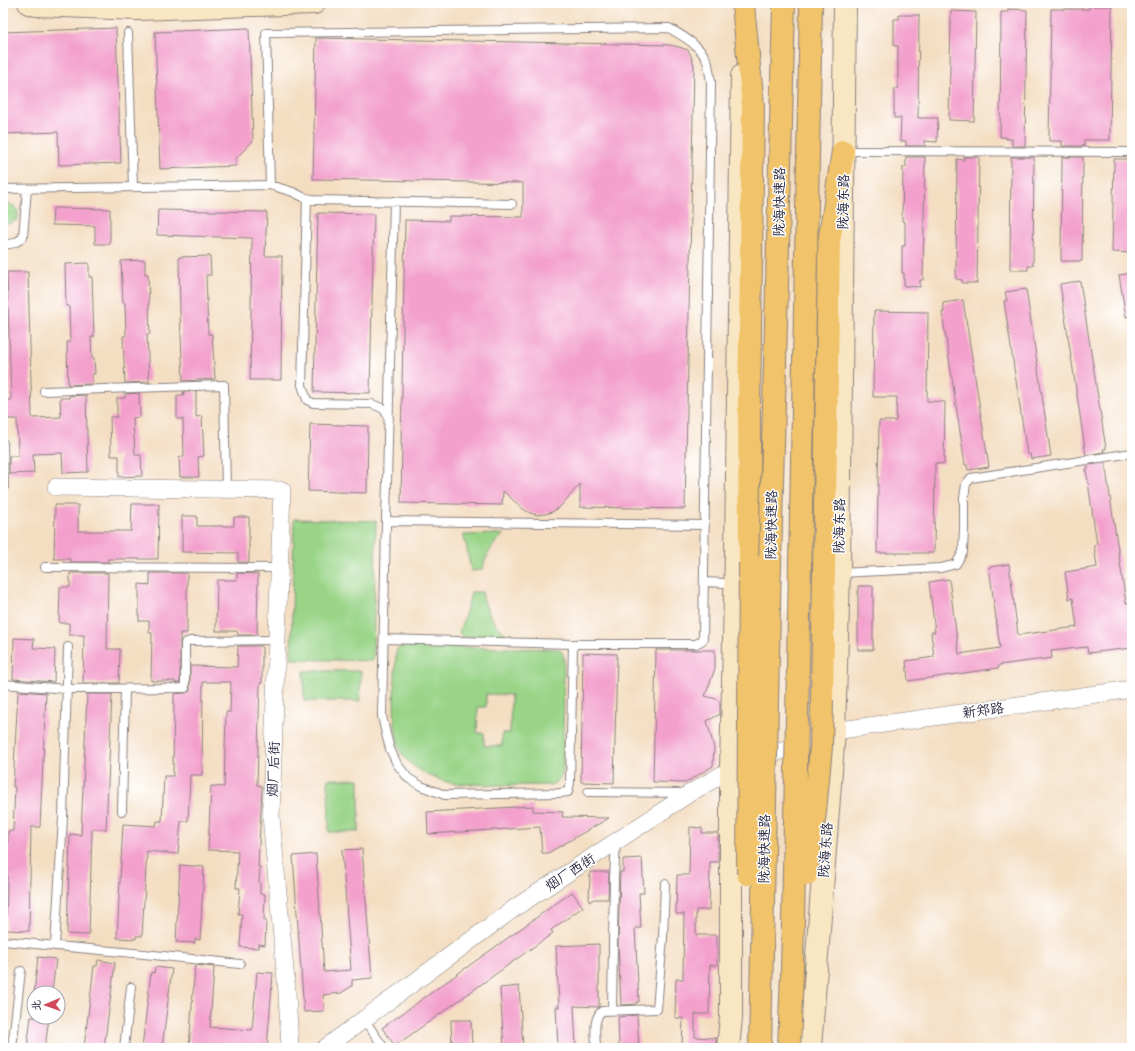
<svg xmlns="http://www.w3.org/2000/svg" width="1135" height="1051" viewBox="0 0 1135 1051" font-family="Delius,'LXGW WenKai TC',sans-serif">
<style>
.green{fill:#99d487;stroke:#5e7b61;fill-rule:evenodd}
.building{fill:#f3a1cc}
.lines{fill:none;stroke-linecap:round;stroke-linejoin:round}
.lane-casing{stroke:#8b807e;stroke-width:10}
.street-casing{stroke:#8b807e;stroke-width:18}
.secondary-casing{stroke:#8b807e;stroke-width:24}
.highway-casing{stroke:#8b807e;stroke-width:24}
.lane{stroke:#fff;stroke-width:8}
.street{stroke:#fff;stroke-width:17}
.secondary{stroke:#f9e7c3;stroke-width:22}
.highway{stroke:#f1c36a;stroke-width:22}
.highway-bridge-casing{stroke:#8b807e;stroke-width:24;stroke-linecap:butt}
.highway-bridge{stroke:#f1c36a;stroke-width:22}
.labels{text-anchor:middle;stroke-width:3;stroke-linejoin:round;paint-order:stroke}
.street-label{font-size:14px;fill:#22223b;stroke:#fff}
</style>
<rect width="100%" height="100%" fill="#fff"/>
<filter id="ink" filterUnits="userSpaceOnUse"><feTurbulence type="fractalNoise" baseFrequency=".025" numOctaves="2"/><feDisplacementMap in="SourceGraphic" scale="8" xChannelSelector="R" yChannelSelector="G"/><feConvolveMatrix kernelMatrix="1 2 1 2 8 2 1 2 1" color-interpolation-filters="sRGB"/></filter>
<filter id="wash" filterUnits="userSpaceOnUse"><feTurbulence type="fractalNoise" baseFrequency=".012" numOctaves="4" result="noise"/><feDisplacementMap in="SourceGraphic" scale="16" xChannelSelector="R" yChannelSelector="G"/><feGaussianBlur stdDeviation="0.9" result="paint"/><feColorMatrix in="noise" values="0 0 0 0 0 0 0 0 0 0 0 0 0 0 0 0 0 1.4 0 .05"/><feComposite in="paint" operator="in"/></filter>
<g filter="url(#wash)">
<rect width="100%" height="100%" fill="#f4dec2"/>
<path class="green" d="M3,203c11,1 16,3 15,16 -5,4 -9,5 -15,5z
M294,519l82,2 -3,140 -82,-2z
M504,534c-12,10 -18,22 -22,36l-11,1 -5,-27 -3,-9z
M471,592h11c3,18 11,32 25,43v2h-45l-3,-5 7,-20z
M402,646l157,3 3,3 2,5 -1,115c-3,7 -5,10 -13,13 -26,0 -53,1 -79,-1 -8,0 -17,0 -24,-2 -17,-4 -42,-17 -48,-34 -8,-26 -4,-67 -3,-94l1,-5zM486,694l25,1 -1,38h-8v13h-18v-13h-7l1,-26h8z
M304,671h57l-1,30h-56z
M328,779h31v53h-30z"/>
<g id="blocks">
<path class="building" d="M1089,6h23l-2,134h-26v6h-22v-5h-13l2,-132h38z
M1008,9l19,1 -2,136h-13v-7h-6v-2h-6l1,-125h7z
M951,11l25,1 -2,109 -25,-1z
M899,15h20l-1,103h20l-1,24 -12,-1v5h-19v-5h-6l1,-23h-7v-29h4v-43h-4v-27h5z
M116,28l5,135 -62,2 -1,-33 -55,2v-102z
M249,28l4,113 -17,17v8l-76,3 -5,-137z
M316,38l354,7 9,2 9,3 3,6 3,9 -9,444 -105,-2v-23l-21,24 -7,4 -7,2 -8,1 -7,-2 -7,-4 -20,-18 -1,14 -101,-2 1,-58h-1l4,-225 44,1v-5l74,1v-34l-210,-4z
M906,157h19l-2,123h-3v7l-16,-1v-13h-2v-27h3v-24l-3,-1 1,-54h3z
M964,157h15l-2,126h-15v-3l-6,-1 1,-120 7,1z
M1011,157h23l-1,109h-5v4h-18z
M1062,157h21l-1,104h-21z
M1114,159h18v94l-20,-1z
M53,208l57,1v35h-15v-18l-43,-1z
M158,210l109,2 -2,44h17l-1,124h-31l2,-142 -95,-3z
M318,213l56,1 -4,179 -56,-1z
M210,256l1,19h-5l2,59h4l3,45 -32,2 -3,-67 -1,-57z
M145,260v14h3l2,60h-3l2,48 -24,1 -2,-47h3l-1,-33h-2l-2,-42z
M89,263v14h3l2,60h-3l1,21h2l1,16h-3v10l-24,1 -1,-43h3l-1,-36h-3l-1,-42z
M7,272h21l4,146 29,-1 -1,-19h9v-2l17,-1 2,77 -25,1 -1,-20 -29,1 1,19 -25,1v-18h9l-1,-37h-10v-19h4z
M1132,273v43l-6,1 -7,-42z
M1080,281l26,168h-3l1,3 -18,3 -26,-171z
M1026,289l25,167 -20,3 -1,-5h-3l-23,-153h3l-2,-9z
M963,300l26,167 -21,3 -1,-5h-2l-23,-153h2l-1,-9z
M874,311l54,1 -1,89 18,1 -1,62 -9,-1 -1,90h-57l2,-132h17l1,-24h-24z
M196,391v26l6,-1 2,40 -6,1 1,20h-19l-1,-20h5l-1,-38h-6v-24h7l-1,-3z
M139,393l1,24 -7,1 2,37h6l1,21 -23,1v-21h-8l-1,-39h7v-19h8v-4z
M310,424l58,2 -1,67 -59,-2z
M1105,463l21,140 6,-1v46l-44,5 -1,-6 -36,4 1,7 -53,7v3l-91,13 -2,-20 28,-4 -3,-25h4l-6,-50 20,-3 10,75 41,-6 -11,-81 20,-3 9,71 59,-8 -4,-29 -4,1 -4,-27 32,-5 -3,-22 3,-1 -11,-75h2v-4z
M132,504h27l-1,55h-50v3h-38v-3h-16l1,-54h23v26h53z
M182,516h15v10h37v-9h15v45h-11v-9l-56,-1z
M70,573h38l-1,76h13l-1,34h-36l1,-48h-15v-12h-10l1,-36h10z
M150,573h37v60h-7v50h-5v-2h-24l1,-48h-3v-12h-10v-37l11,1z
M237,573l21,1 -1,61h-19l-1,-4h-21l1,-51h20z
M858,586h15v64h-15z
M14,638l20,1 -1,9 22,1 -1,33 -41,-3z
M238,646h24v37h-2l-3,102 5,1 -4,81h2l-1,16h1v11h5l-1,26h2l-1,25 -7,-1v4l-18,-1 2,-33h-4l2,-26h-4l2,-37 -30,-1 3,-64 13,1 2,-75h4l1,-30h-28l-1,93h-12l-2,46h-7l-3,33 -31,-3 -5,85h-6v3l-19,-1 6,-114 33,2 1,-5h5l2,-45h9l1,-82 11,-1 5,-2v-25l47,1z
M656,650h59v19l-10,27 11,3 4,3v12l-13,7 7,27 -1,18 -28,17 -32,-1z
M583,653l34,1 -3,129 -33,-1z
M18,691l28,2 -6,134h-9l-2,104 -23,-1 2,-99h5l2,-44h-2z
M87,694h25l-6,135h-14l-3,106 -22,-1 3,-100 11,1z
M533,806v5l30,1 -1,5 47,1 -61,35h-6l-2,-26 -112,7 -1,-22z
M690,827l12,1v5h16v29h-8l-1,48h-13v25h21v30h-7l-1,49h-14v23l21,1v10h-34l1,-30h-8l1,-39h7l1,-65h-8l1,-39h12z
M362,849l10,129 -20,2v6l-11,7 -18,2 1,16 -20,1 -11,-156 23,-2 8,118 27,-2 -9,-120z
M642,858l2,35h-5l2,35h-6l4,74h-3v2l-15,1 -3,-60 2,-73h3v-13z
M180,865l24,2 -4,73 -5,-1v4l-19,-1z
M590,872h19l-1,27h-14l-5,3z
M572,892l11,15 -32,23 2,3 -158,113 -13,-18z
M599,944v63l-25,-1 2,42h-18l-2,-41h3l-3,-61z
M38,957l18,2 -4,34h-18z
M98,960l17,3 -11,85h-20l10,-82h3z
M195,965l19,2 -4,60 42,3 5,-58 16,1 -6,75h-16l-40,-3h-3l-1,3h-18z
M155,967l17,2 -10,79h-20l9,-76 3,1z
M519,986l4,62h-19l-4,-60z
M637,1015l2,33h-20l-1,-31z
M31,1017h18l-4,31h-18z
M451,1020h20l1,28h-20z"/>
</g>
</g>
<g filter="url(#ink)">
<use href="#blocks" fill-opacity="0" stroke="#8b807e" stroke-width="1"/>
<g class="lines">
<g class="lane-casing">
<path id="lane" d="M128,33l5,154
M844,151l288,1
M270,185l-4,-152 403,-5c14,8 34,19 39,36 1,6 2,12 3,18l-8,558 -7,4h-123l-189,-5
M3,189l267,-4 23,7 10,5 12,3 197,4
M307,198l-5,187 5,15 6,3 59,1 12,5 5,10
M394,201l-8,320 -4,195 4,18 4,15 7,15 11,14 13,8 24,9 115,-2 8,-1 2,-9 3,-139
M3,245c9,-1 14,-2 20,-8l4,-48
M44,391l180,-6 2,104
M3,443l1,44h-1
M386,521l319,4
M45,567l234,1
M840,573l101,-5 15,-4 7,-12 1,-23v-31l2,-14 5,-6 161,-25
M704,582l20,1 11,-1
M3,684l64,5 118,-1v-45l5,-2 87,-1
M588,792l97,1
M122,811l3,-122
M3,941l141,13 96,10
M55,946l8,-128 5,-171
M612,1011l2,-134 2,-35
M364,1019l20,29
M12,1048l9,-77
M124,1048l7,-61
M596,1048c0,-11 -4,-29 6,-37l55,-2 6,-72 2,-53"/>
</g>
<g class="street-casing">
<path id="street" d="M56,487l226,3 -11,326 16,176 3,56
M325,1048l191,-141 174,-114 26,-15 15,-9 103,-38 298,-42"/>
</g>
<g class="secondary-casing">
<path id="secondary" d="M29,3l8,2 100,4 177,-6
M728,1048l3,-30v-249l5,-216 6,-477
M810,1048l24,-317 5,-158 6,-570"/>
</g>
<g class="highway-casing">
<path id="highway" d="M743,5l10,101 -4,304 1,153
M822,700l7,-458 14,-91"/>
</g>
<use href="#lane" class="lane"/>
<use href="#street" class="street"/>
<use href="#secondary" class="secondary"/>
<use href="#highway" class="highway"/>
<g class="highway-bridge-casing">
<path id="highway-bridge" d="M748,874l2,-311
M806,875l9,-63 6,-65 1,-47
M760,1048l9,-443 15,-602
M789,1048l3,-75 19,-970"/>
</g>
<use href="#highway-bridge" class="highway-bridge"/>
</g>
</g>
<g class="labels">
<g class="street-label">
<text transform="translate(779 202) rotate(-89)" y="5">陇海快速路</text>
<text transform="translate(843 202) rotate(-89)" y="5">陇海东路</text>
<text transform="translate(771 525) rotate(-89)" y="5">陇海快速路</text>
<text transform="translate(839 526) rotate(-89)" y="5">陇海东路</text>
<text transform="translate(983 710) rotate(-8)" y="5">新郑路</text>
<text transform="translate(273 769) rotate(-88)" y="5">烟厂后街</text>
<text transform="translate(764 849) rotate(-89)" y="5">陇海快速路</text>
<text transform="translate(825 850) rotate(-86)" y="5">陇海东路</text>
<text transform="translate(570 872) rotate(-33)" y="5">烟厂西街</text>
</g>
</g>
<rect width="1135" height="1051" fill="none" stroke="#fff" stroke-width="16"/>
<g transform="translate(46 1005) rotate(268)"><circle r="19" fill="#ffffff" stroke="#a7a7b1"/>
<path d="M0-3L7 15L0 10L-7 15Z" fill="#d1495b"/>
<text y="-6" font-size="11" font-weight="bold" text-anchor="middle" fill="#22223b">北</text>
</g>
</svg>
